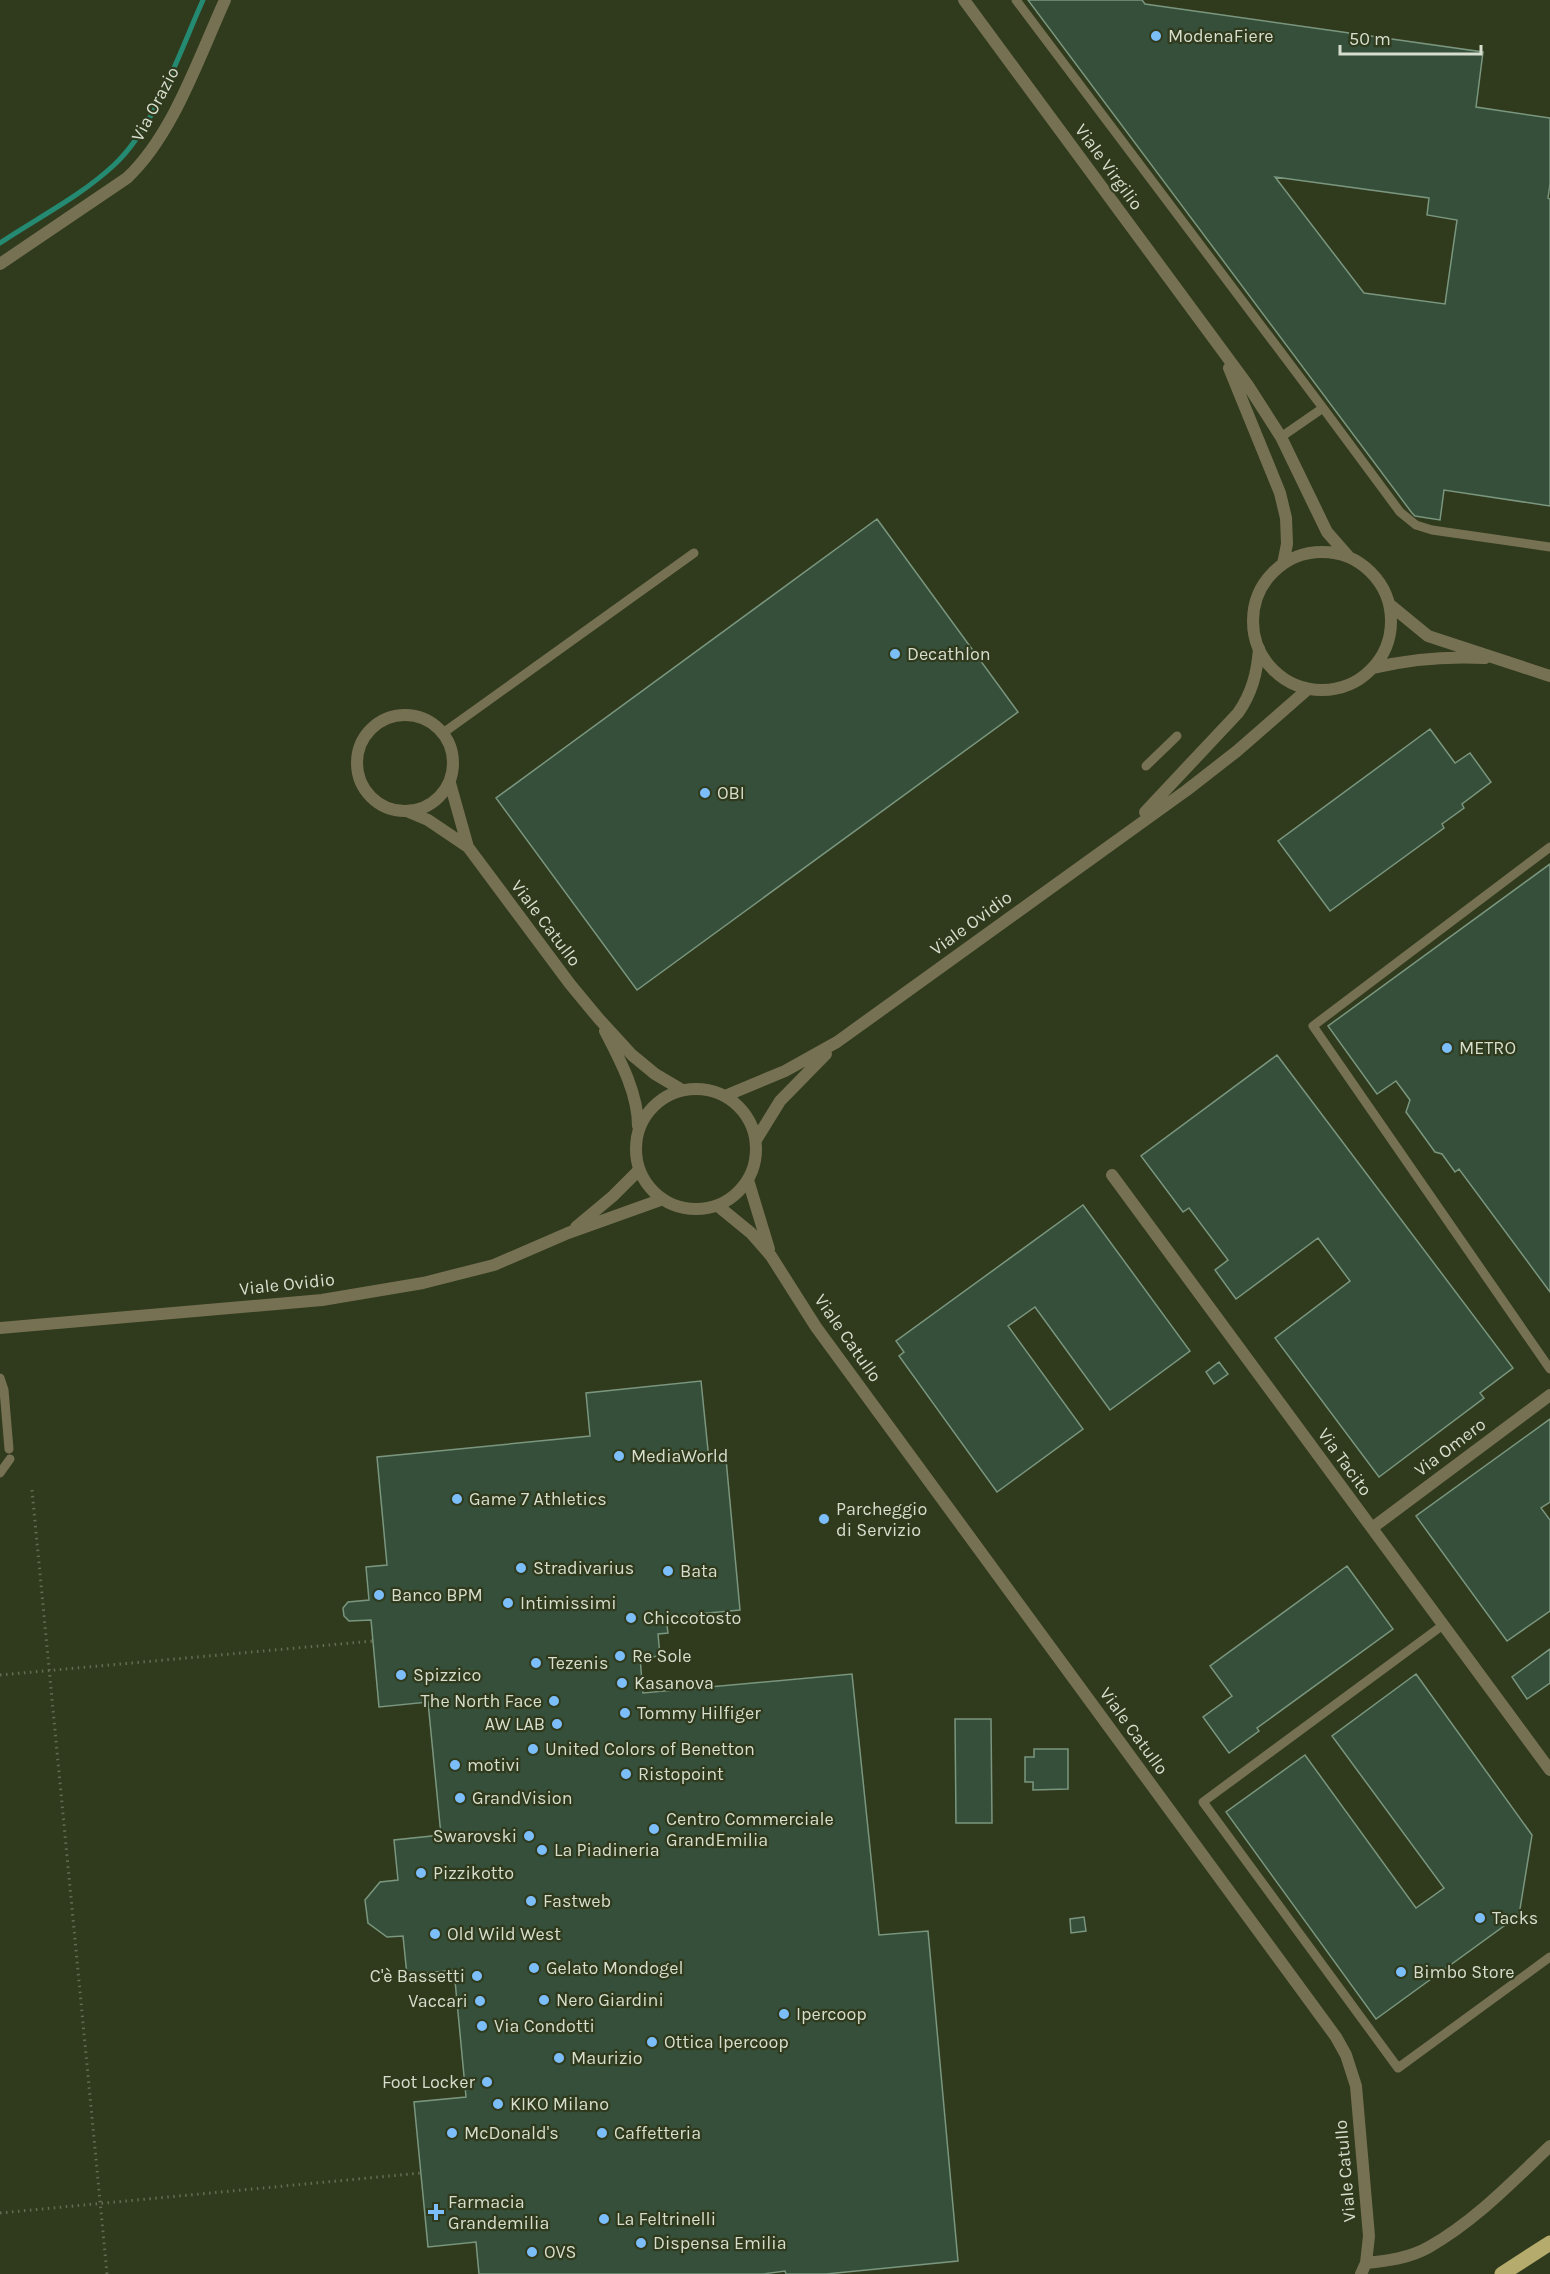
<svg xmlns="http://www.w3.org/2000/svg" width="1550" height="2274" viewBox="0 0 1550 2274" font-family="Karla,sans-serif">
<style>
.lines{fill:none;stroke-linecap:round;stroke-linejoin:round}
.stream{stroke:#258a72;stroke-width:5}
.building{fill:#354f3a;stroke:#7a967e;stroke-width:1.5;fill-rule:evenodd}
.path{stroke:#646d54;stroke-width:3;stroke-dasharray:1.5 4.5;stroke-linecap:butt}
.service{stroke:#767153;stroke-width:9}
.minor{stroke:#767153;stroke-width:12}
.tertiary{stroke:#767153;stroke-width:12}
.primary{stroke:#b5ab6c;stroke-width:15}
.poi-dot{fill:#7cbef9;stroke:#303a1d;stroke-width:2}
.labels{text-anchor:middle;stroke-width:4.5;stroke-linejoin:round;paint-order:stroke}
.poi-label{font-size:18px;fill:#d7decd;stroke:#303a1d;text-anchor:start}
.street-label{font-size:18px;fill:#d7decd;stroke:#303a1d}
</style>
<rect width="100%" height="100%" fill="#303a1d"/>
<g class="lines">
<path class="stream" d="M0,243c37,-25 81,-47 114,-78 41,-38 66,-114 89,-165"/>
</g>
<path class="building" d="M1028,0h114l3,4 338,48 -7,55 74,11v66l-2,14 2,1v307l-106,-16 -4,30 -25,-4 -3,-3zM1275,177l154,21 -2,17 30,5 -12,84 -81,-11z
M877,519l141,193 -381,278 -141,-192z
M1430,729l25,34 15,-10 21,29 -29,22 2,4 -22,16 2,4 -114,83 -52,-70z
M1550,864v428l-91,-123 -4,3 -13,-18 -7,-2 -29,-40 4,-12 -14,-19 -19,13 -49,-68z
M1277,1055l236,313 -33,25 4,5 -105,79 -104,-139 75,-57 -32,-43 -82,61 -21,-29 13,-10 -39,-52 -6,4 -42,-56z
M1083,1205l107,146 -80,59 -75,-103 -27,19 75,103 -86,63 -98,-136 5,-4 -8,-11z
M1219,1362l9,12 -14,10 -8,-12z
M701,1381l8,79 17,-1 14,151 -74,7 2,16 -10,1 2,22 -20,2 3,35 209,-19 27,261 49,-4 30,330 -132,13h-40l-1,-3 -22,3h-284l-3,-32 -48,5 -14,-145 52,-5 -12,-127 -47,5 -4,-39 -16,1 -19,-14 -3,-23 15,-18 18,-2 -4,-40 47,-5 -13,-133 -49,5 -8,-87 -22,1 -5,-5 -1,-8 5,-6 21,-2 -3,-33 21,-2 -10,-108 213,-21 -4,-43z
M1550,1419v83l-9,6 9,12v91l-43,30 -91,-125z
M1347,1566l46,63 -136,99 2,3 -30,22 -26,-36 29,-21 -22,-30z
M1550,1649v34l-23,16 -15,-22z
M1416,1674l116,161 -13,80 -143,104 -150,-207 79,-57 111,153 28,-20 -112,-152z
M955,1719h36l1,104h-36z
M1034,1749h34v40l-35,1v-8h-8v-25h9z
M1084,1917l2,14 -15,2 -1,-14z"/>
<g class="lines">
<path class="path" d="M32,1490l75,784
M0,1675l373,-34
M0,2213l421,-40"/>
<path class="service" d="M1016,0l307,408
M1281,437l42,-29 77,104 16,13 16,5 118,17
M443,733l251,-180
M1146,766l31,-30
M1550,847l-237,179 237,343
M0,1378l4,12 5,59
M0,1473l10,-14
M1443,1625l-240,177 195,266 152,-111"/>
<path class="minor" d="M0,264l127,-86c46,-43 72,-121 98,-178
M357 763a48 48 0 1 1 96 0a48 48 0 1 1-96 0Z
M409,812l19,8 40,27 -18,-64
M1145,812l93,-99c14,-20 19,-40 21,-64
M468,847l102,137 29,35 33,36 23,19 27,16
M605,1031c15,29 33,62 33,95
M636 1149a60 60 0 1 1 120 0a60 60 0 1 1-120 0Z
M725,1096l60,-25 52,-29 350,-252 50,-39 71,-62
M756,1140l24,-39 46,-47
M1112,1175l438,595
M748,1180l21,69
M718,1206l33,27 20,23 45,71 520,710 10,18 10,31 13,150 -3,27 -5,11
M576,1227l37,-31 26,-26
M0,1328l322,-28 101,-17 71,-18 74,-32 95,-34
M1372,1528l178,-133
M1366,2263c21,-2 44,-5 63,-16 46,-26 83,-65 121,-101"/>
<path class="tertiary" d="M964,0l283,384 34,53 46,95 22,25
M1229,368l51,125 6,25 1,26 -4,20
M1253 621a69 69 0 1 1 138 0a69 69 0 1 1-138 0Z
M1389,604l39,32 122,40
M1373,668c37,-9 74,-12 112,-10"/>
<path class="primary" d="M1502,2274l48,-31"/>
</g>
<g class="poi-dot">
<circle cx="1156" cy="36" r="6"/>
<circle cx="895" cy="654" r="6"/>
<circle cx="705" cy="793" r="6"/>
<circle cx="1447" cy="1048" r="6"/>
<circle cx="619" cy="1456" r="6"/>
<circle cx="457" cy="1499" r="6"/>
<circle cx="824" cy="1519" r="6"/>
<circle cx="521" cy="1568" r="6"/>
<circle cx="668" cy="1571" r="6"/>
<circle cx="379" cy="1595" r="6"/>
<circle cx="508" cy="1603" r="6"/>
<circle cx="631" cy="1618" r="6"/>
<circle cx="620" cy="1656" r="6"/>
<circle cx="536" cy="1663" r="6"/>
<circle cx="401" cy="1675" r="6"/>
<circle cx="622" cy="1683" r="6"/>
<circle cx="554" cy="1701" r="6"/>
<circle cx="625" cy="1713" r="6"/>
<circle cx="557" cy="1724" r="6"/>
<circle cx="533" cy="1749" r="6"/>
<circle cx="455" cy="1765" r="6"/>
<circle cx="626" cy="1774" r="6"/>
<circle cx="460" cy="1798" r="6"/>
<circle cx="654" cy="1829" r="6"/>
<circle cx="529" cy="1836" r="6"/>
<circle cx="542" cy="1850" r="6"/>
<circle cx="421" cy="1873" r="6"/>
<circle cx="531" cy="1901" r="6"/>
<circle cx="1480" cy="1918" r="6"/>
<circle cx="435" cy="1934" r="6"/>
<circle cx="534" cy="1968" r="6"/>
<circle cx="1401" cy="1972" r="6"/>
<circle cx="477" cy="1976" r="6"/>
<circle cx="544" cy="2000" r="6"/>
<circle cx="480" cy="2001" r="6"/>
<circle cx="784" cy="2014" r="6"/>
<circle cx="482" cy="2026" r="6"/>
<circle cx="652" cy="2042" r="6"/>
<circle cx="559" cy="2058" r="6"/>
<circle cx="487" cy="2082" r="6"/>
<circle cx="498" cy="2104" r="6"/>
<circle cx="452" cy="2133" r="6"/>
<circle cx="602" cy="2133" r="6"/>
<path d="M433 2203h6v6h6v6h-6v6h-6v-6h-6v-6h6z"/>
<circle cx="604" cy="2219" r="6"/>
<circle cx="641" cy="2243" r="6"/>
<circle cx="532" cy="2252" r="6"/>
</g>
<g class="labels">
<g class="poi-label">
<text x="1168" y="42">ModenaFiere</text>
<text x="907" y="660">Decathlon</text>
<text x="717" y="799">OBI</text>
<text x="1459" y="1054">METRO</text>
<text x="631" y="1462">MediaWorld</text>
<text x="469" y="1505">Game 7 Athletics</text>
<text x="836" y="1515">Parcheggio<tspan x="836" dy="21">di Servizio</tspan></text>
<text x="533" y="1574">Stradivarius</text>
<text x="680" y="1577">Bata</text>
<text x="391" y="1601">Banco BPM</text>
<text x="520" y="1609">Intimissimi</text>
<text x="643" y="1624">Chiccotosto</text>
<text x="632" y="1662">Re Sole</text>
<text x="548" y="1669">Tezenis</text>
<text x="413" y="1681">Spizzico</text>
<text x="634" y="1689">Kasanova</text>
<text x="542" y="1707" text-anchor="end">The North Face</text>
<text x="637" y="1719">Tommy Hilfiger</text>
<text x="545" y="1730" text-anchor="end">AW LAB</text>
<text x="545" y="1755">United Colors of Benetton</text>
<text x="467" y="1771">motivi</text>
<text x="638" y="1780">Ristopoint</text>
<text x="472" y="1804">GrandVision</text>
<text x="666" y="1825">Centro Commerciale<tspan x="666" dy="21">GrandEmilia</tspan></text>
<text x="517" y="1842" text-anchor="end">Swarovski</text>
<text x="554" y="1856">La Piadineria</text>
<text x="433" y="1879">Pizzikotto</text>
<text x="543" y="1907">Fastweb</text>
<text x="1492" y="1924">Tacks</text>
<text x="447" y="1940">Old Wild West</text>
<text x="546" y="1974">Gelato Mondogel</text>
<text x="1413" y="1978">Bimbo Store</text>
<text x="465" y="1982" text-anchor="end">C'è Bassetti</text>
<text x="556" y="2006">Nero Giardini</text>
<text x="468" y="2007" text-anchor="end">Vaccari</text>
<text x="796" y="2020">Ipercoop</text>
<text x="494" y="2032">Via Condotti</text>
<text x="664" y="2048">Ottica Ipercoop</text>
<text x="571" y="2064">Maurizio</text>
<text x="475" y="2088" text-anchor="end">Foot Locker</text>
<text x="510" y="2110">KIKO Milano</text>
<text x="464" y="2139">McDonald's</text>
<text x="614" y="2139">Caffetteria</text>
<text x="448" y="2208">Farmacia<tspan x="448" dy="21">Grandemilia</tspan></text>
<text x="616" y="2225">La Feltrinelli</text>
<text x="653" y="2249">Dispensa Emilia</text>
<text x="544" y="2258">OVS</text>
</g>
<g class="street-label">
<text transform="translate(155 104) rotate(-62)" y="6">Via Orazio</text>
<text transform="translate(1109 167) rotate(54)" y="6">Viale Virgilio</text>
<text transform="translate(546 923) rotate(53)" y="6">Viale Catullo</text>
<text transform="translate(971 923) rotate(-36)" y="6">Viale Ovidio</text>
<text transform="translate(287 1284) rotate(-6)" y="6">Viale Ovidio</text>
<text transform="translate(848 1338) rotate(55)" y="6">Viale Catullo</text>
<text transform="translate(1450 1447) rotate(-37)" y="6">Via Omero</text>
<text transform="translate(1345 1462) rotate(54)" y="6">Via Tacito</text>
<text transform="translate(1134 1731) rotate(54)" y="6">Viale Catullo</text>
<text transform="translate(1345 2171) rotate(-95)" y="6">Viale Catullo</text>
</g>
</g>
<path d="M1340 45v9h141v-9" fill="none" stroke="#d7decd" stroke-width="3"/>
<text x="1349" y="45" font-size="18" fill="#d7decd" stroke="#303a1d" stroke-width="4.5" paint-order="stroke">50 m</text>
</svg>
